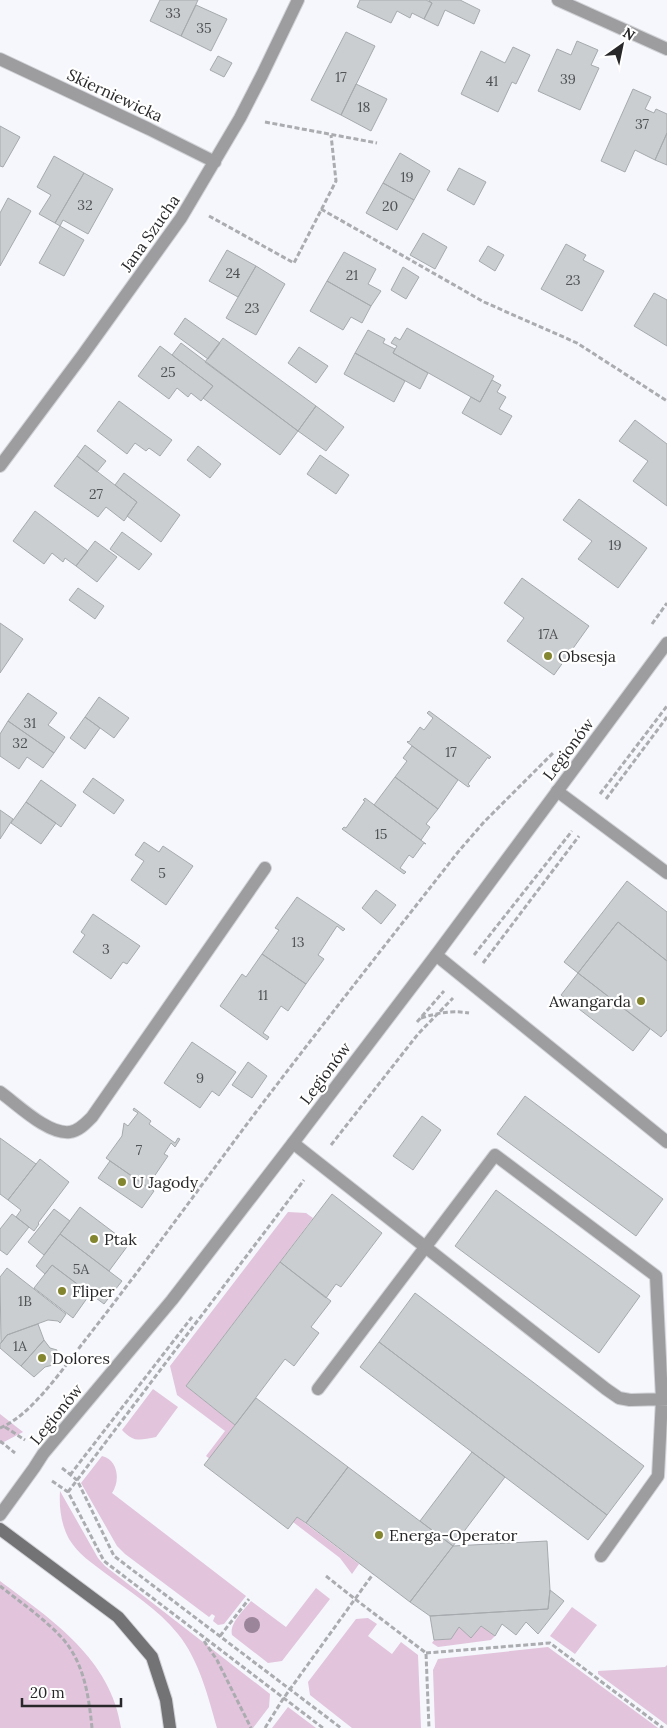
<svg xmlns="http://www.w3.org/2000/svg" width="667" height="1728" viewBox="0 0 667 1728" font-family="Lora,serif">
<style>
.green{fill:#e2c4dc}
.building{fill:#caced1;stroke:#a6aaad}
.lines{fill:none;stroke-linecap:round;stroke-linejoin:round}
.service-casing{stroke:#d0d2d6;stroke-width:14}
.minor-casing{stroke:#d0d2d6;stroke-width:14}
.tertiary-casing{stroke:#d0d2d6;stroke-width:14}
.secondary-casing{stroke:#d0d2d6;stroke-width:14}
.path{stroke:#aaacb0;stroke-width:3;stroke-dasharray:5 2.5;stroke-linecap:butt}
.service{stroke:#9d9d9f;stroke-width:12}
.minor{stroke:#9d9d9f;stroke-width:12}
.tertiary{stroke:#9d9d9f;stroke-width:12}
.secondary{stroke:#737274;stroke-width:12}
.tree{fill:#9a859a}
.poi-dot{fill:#83852f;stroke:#fff;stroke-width:2}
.labels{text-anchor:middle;stroke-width:4.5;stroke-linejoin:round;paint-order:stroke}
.number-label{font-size:14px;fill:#505254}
.street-label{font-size:16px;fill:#28282a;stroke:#fff}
.poi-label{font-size:16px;fill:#28282a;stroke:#fff;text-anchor:start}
</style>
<rect width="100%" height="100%" fill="#f5f7fc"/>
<path class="green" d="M288,1212l18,1 7,5 -127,168 49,39 -25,34 -4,-3 19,-25 -48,-36 -7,-29z
M153,1389l25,18 -22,30c-16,3 -22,6 -34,-7z
M0,1414l23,18 -23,12z
M102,1456c17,4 18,26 10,37l134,103 -22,28 -6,1 -5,-4 2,-5 -3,-2 -3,3 -84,-63 -8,-8 -36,-63z
M60,1491l38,67 7,8 165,128 -1,13 -16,21h-36c-9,-32 -18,-68 -39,-94 -20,-25 -48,-42 -73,-61 -13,-10 -27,-19 -36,-34 -8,-15 -10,-31 -9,-48z
M297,1517l62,47 -7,10 -12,-16 -47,-36z
M0,1581c52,39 111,78 121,147h-121z
M316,1588l14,11 -48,62 -14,2 -36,-28c-3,-12 13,-26 19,-34l35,26z
M572,1607l25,18 -22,29 -25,-18z
M368,1618l9,6 -9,12 24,18 9,-12 17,13 3,73h-69l-42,-33 -2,-13 48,-63z
M481,1626l14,10 -4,4 -53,7 -6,-4 2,-3 25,-13z
M548,1647l110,81h-223l-2,-58 5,-11z
M667,1665v60l-69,-51v-3l67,-4z
M288,1707l28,21h-44z"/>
<path class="building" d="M160,0h38l-17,36 -31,-15z
M360,0h66l6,3 -8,16 -12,-6 -2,5 -13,-7 -6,12 -34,-16z
M429,0h31l20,10 -6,14 -29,-14 -7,16 -14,-7 8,-16 -3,-2z
M196,5l31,14 -16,32 -30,-15z
M346,32l29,14 -34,69 -30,-15z
M577,41l21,9 -7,15 8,3 -19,42 -42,-19 19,-42 14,6z
M513,47l17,8 -14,29 -4,-2 -14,30 -37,-18 20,-43 24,12z
M218,56l14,7 -8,14 -14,-7z
M356,84l31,15 -16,32 -30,-16z
M633,89l18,8 -6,12 9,4 2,-4 11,5v19l-12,27 -20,-10 -10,22 -24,-11z
M0,126l20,11 -17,30 -3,-1z
M667,133v32l-12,-5z
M400,153l30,18 -16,29 -31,-17z
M54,156l30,17 -29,50 -16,-9 12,-19 -14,-8z
M459,168l27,14 -12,23 -27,-15z
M84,173l29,16 -25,45 -25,-14 -3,6 -5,-3z
M383,183l31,17 -17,30 -31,-17z
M8,198l23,13 -31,55v-53z
M60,226l24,14 -20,36 -25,-13z
M423,233l24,14 -12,22 -25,-14z
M566,244l20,11 -3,5 21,11 -22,40 -41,-22z
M488,246l16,9 -9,16 -16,-10z
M227,250l29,16 -18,31 -29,-16z
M344,252l32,17 -8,15 13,7 -10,15 -44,-25z
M256,266l29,18 -29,51 -30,-17z
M403,267l16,10 -13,22 -15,-9z
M327,281l44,25 -9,17 -11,-6 -8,13 -33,-19z
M654,293l13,7v46l-33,-20z
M185,318l35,25 -12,16 -34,-25z
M407,328l87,48 -14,26 -87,-49 4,-7 -6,-3 4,-6 5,3z
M368,330l17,9 -2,4 12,6 -2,4 35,20 -8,16 -65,-36z
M223,338l93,68 -18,25 -93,-69z
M181,343l117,88 -18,24 -77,-57 10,-12 -41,-31z
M160,346l53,40 -12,15 -10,-8 -3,4 -11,-9 -8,11 -31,-23z
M299,347l29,19 -12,17 -28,-20z
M355,353l50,28 -11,21 -50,-28z
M492,380l9,5 -4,7 9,5 -7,12 13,7 -11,19 -39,-22 9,-16 9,5z
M119,401l53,39 -12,16 -11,-8 -3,3 -11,-8 -8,11 -30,-23z
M316,406l28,21 -18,24 -28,-20z
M635,420l32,24v62l-34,-25 15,-20 -29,-20z
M85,445l21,16 -9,11 -20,-16z
M198,446l23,18 -11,14 -23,-18z
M320,455l29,20 -13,19 -29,-20z
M77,456l60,46 -13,19 -18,-14 -8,10 -44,-31z
M124,473l56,42 -19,27 -34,-26 10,-14 -22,-17z
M579,499l68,49 -29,40 -40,-29 14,-18 -29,-21z
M35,511l53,40 -12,15 -11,-8 -2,4 -11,-9 -8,11 -31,-23z
M122,532l30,22 -13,16 -29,-21z
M95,541l22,16 -20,25 -21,-16z
M522,578l67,48 -35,49 -47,-34 17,-23 -20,-15z
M78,588l26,18 -9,13 -26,-19z
M0,623l23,16 -23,34z
M28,693l29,20 -9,12 17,12 -11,16 -46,-32z
M99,697l30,21 -15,20 -29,-21z
M429,711l62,46 -2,2 -1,-2 -20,27 2,2 -2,1 -61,-45 1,-1 1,1 11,-15 4,3 9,-12 -6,-5z
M85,717l15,11 -15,21 -15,-11z
M8,721l46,32 -11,15 -16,-11 -8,12 -19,-13v-22z
M412,746l46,34 -20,29 -43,-32 12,-16 -4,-3z
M395,777l43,32 -12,15 4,3 -9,13 -47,-35z
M93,778l31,22 -10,14 -31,-22z
M41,780l35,25 -15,22 -35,-25z
M365,798l61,46 -2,-1 -11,15 -4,-3 -9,13 6,4 -2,2 -62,-45 2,-2 2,1 19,-27 -2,-1z
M26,802l30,21 -15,21 -30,-21z
M0,810l13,9 -13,20z
M144,842l15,10 4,-6 30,20 -27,39 -35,-25 13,-19 -9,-6z
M627,881l40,31v49l-49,-39 -40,51 -14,-11z
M376,890l20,15 -15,19 -19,-16z
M297,897l48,32 -2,2 -6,-5 -19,29 6,4 -18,25 -44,-30 17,-24 -4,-2z
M93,914l47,32 -13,18 -4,-2 -12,17 -38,-27 12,-17 -4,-3z
M618,922l49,39v69l-6,7 -83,-64z
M262,954l44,30 -18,27 -7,-5 -18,27 6,4 -2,3 -47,-34 22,-32 4,3z
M578,973l72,56 -17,22 -72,-56z
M192,1042l44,30 -17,24 -7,-5 -12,17 -36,-25z
M248,1062l19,14 -15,22 -20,-13z
M525,1096l138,103 -27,37 -139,-102z
M134,1108l17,13 -2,3 26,19 3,-5 2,1 -5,8 -4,-4 -7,11 4,2 -21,31 -41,-29 16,-22 2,-13 4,3 10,-13 -5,-3z
M422,1116l19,14 -28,40 -20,-14z
M0,1138l36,26 -28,36 -8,-6z
M40,1159l29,23 -31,41 1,1 -5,7 -18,-14 5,-7 -13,-10z
M110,1161l44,30 -12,17 -44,-30z
M496,1190l144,106 -41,57 -144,-107z
M332,1194l50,39 -41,54 -5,-3 -10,14 -46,-36z
M80,1207l49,37 -20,27 -49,-37z
M54,1209l16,12 -26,34 -16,-13z
M12,1214l17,13 -22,28 -7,-5v-21z
M60,1234l62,47 -18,23 -52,-39 -7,9 -9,-8z
M280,1262l51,39 -20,26 8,6 -25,33 -9,-7 -50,66 -49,-39z
M52,1265l38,29 -17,24 -39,-30z
M7,1268l59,46 -6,9 -2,-2 -10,-1 -41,15 -6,8 -1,-66z
M415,1293l229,173 -37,49 -228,-173z
M38,1324l6,16 -23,26 -21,-18v-4l7,-9z
M44,1340l6,8 7,2 -4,15 -8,2 -11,10 -13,-11z
M379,1342l228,173 -19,25 -228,-173z
M256,1398l92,69 -42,56 -9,-6 -9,12 -84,-64z
M472,1452l33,25 -52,69 -33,-25z
M348,1467l105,79 -43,56 -104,-79z
M547,1541l3,49 -2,19 -118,7 -20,-14 43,-56z
M550,1590l14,11 -26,33 -12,-12 -10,13 -14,-11 -7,12 -14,-10 -10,12 -12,-11 -8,12 -17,1 -4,-24 118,-7z"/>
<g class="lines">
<g class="service-casing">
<path id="service" d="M558,0l109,49
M557,791l110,82
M436,955l231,187
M0,1092c17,12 48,43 70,40 9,-1 16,-9 22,-15l173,-249
M293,1143l313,246 13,9 11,2 37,-1
M318,1389l177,-234 161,121 6,123 -4,77 -57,80"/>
</g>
<g class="minor-casing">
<path id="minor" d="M0,59l149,70 66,33
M0,466l82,-110 99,-138 59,-100 22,-43 36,-75"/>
</g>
<g class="tertiary-casing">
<path id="tertiary" d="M0,1515l34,-47 9,-14 129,-154 121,-157 143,-188 231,-312"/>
</g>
<g class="secondary-casing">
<path id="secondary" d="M0,1529l118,88 34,40 14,43 4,28"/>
</g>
<path class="path" d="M265,122l112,21
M321,209l163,93 93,41 90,58
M209,216l85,47 42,-82 -5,-46
M652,624l15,-21
M600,794l67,-88
M606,799l61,-82
M474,955l98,-124
M483,963l96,-127
M421,1018c17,-5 30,-8 48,-5
M417,1022l27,-31
M331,1145l87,-111 35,-36
M5,1427l20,13
M0,1428c32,-13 64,-61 86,-89 58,-74 113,-151 170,-227 66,-87 134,-173 202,-260l26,-30 70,-70
M0,1441l15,12
M62,1468l15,12 37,76 227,172
M70,1475l122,-158
M52,1481l16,11 36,69 219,167
M68,1492l236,-312
M326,1576l29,23 18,-25
M0,1586c20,16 45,33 62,52 22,24 27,59 30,90
M220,1636l29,-37
M204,1641l13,19 34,68
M426,1653l124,-10 113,85
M265,1728l18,-29 72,-100 71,54 3,75"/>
<use href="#service" class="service"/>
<use href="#minor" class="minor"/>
<use href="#tertiary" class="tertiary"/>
<use href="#secondary" class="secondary"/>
</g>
<circle class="tree" cx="252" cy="1625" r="8"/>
<g class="poi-dot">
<circle cx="548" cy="656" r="5"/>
<circle cx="641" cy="1001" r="5"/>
<circle cx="122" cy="1182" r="5"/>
<circle cx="94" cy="1239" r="5"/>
<circle cx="62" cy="1291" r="5"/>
<circle cx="42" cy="1358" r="5"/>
<circle cx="379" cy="1535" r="5"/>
</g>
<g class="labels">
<g class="number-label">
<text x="173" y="18">33</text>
<text x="204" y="33">35</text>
<text x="341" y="82">17</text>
<text x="568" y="84">39</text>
<text x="492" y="86">41</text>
<text x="364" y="112">18</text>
<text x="642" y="129">37</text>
<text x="407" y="182">19</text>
<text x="85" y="210">32</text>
<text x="390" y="211">20</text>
<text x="233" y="278">24</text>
<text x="352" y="280">21</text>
<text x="573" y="285">23</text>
<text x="252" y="313">23</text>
<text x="168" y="377">25</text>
<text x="96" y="499">27</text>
<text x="615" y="550">19</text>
<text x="548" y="639">17A</text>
<text x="30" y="728">31</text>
<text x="20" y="748">32</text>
<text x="451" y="757">17</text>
<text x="381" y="839">15</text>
<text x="162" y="878">5</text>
<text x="298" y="947">13</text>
<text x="106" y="954">3</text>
<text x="263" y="1000">11</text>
<text x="200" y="1083">9</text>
<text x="139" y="1155">7</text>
<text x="81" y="1274">5A</text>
<text x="25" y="1306">1B</text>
<text x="20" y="1351">1A</text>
</g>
<g class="street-label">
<text transform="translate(115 95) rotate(25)" y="6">Skierniewicka</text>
<text transform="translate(150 233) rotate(-55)" y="6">Jana Szucha</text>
<text transform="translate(568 749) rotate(-53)" y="6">Legionów</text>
<text transform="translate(325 1073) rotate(-53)" y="6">Legionów</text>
<text transform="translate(56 1414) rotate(-51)" y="6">Legionów</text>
</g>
<g class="poi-label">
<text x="558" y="662">Obsesja</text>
<text x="631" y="1007" text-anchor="end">Awangarda</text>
<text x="132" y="1188">U Jagody</text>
<text x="104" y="1245">Ptak</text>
<text x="72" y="1297">Fliper</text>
<text x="52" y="1364">Dolores</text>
<text x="389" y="1541">Energa-Operator</text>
</g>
</g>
<g transform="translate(622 45) rotate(33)" stroke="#ffffff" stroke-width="4" paint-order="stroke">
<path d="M0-4L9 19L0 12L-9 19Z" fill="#28282a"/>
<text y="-8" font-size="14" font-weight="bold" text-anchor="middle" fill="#28282a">N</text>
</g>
<path d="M22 1698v8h99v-8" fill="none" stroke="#28282a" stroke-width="2.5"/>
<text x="30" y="1698" font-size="15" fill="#28282a" stroke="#ffffff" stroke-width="4" paint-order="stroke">20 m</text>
</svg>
